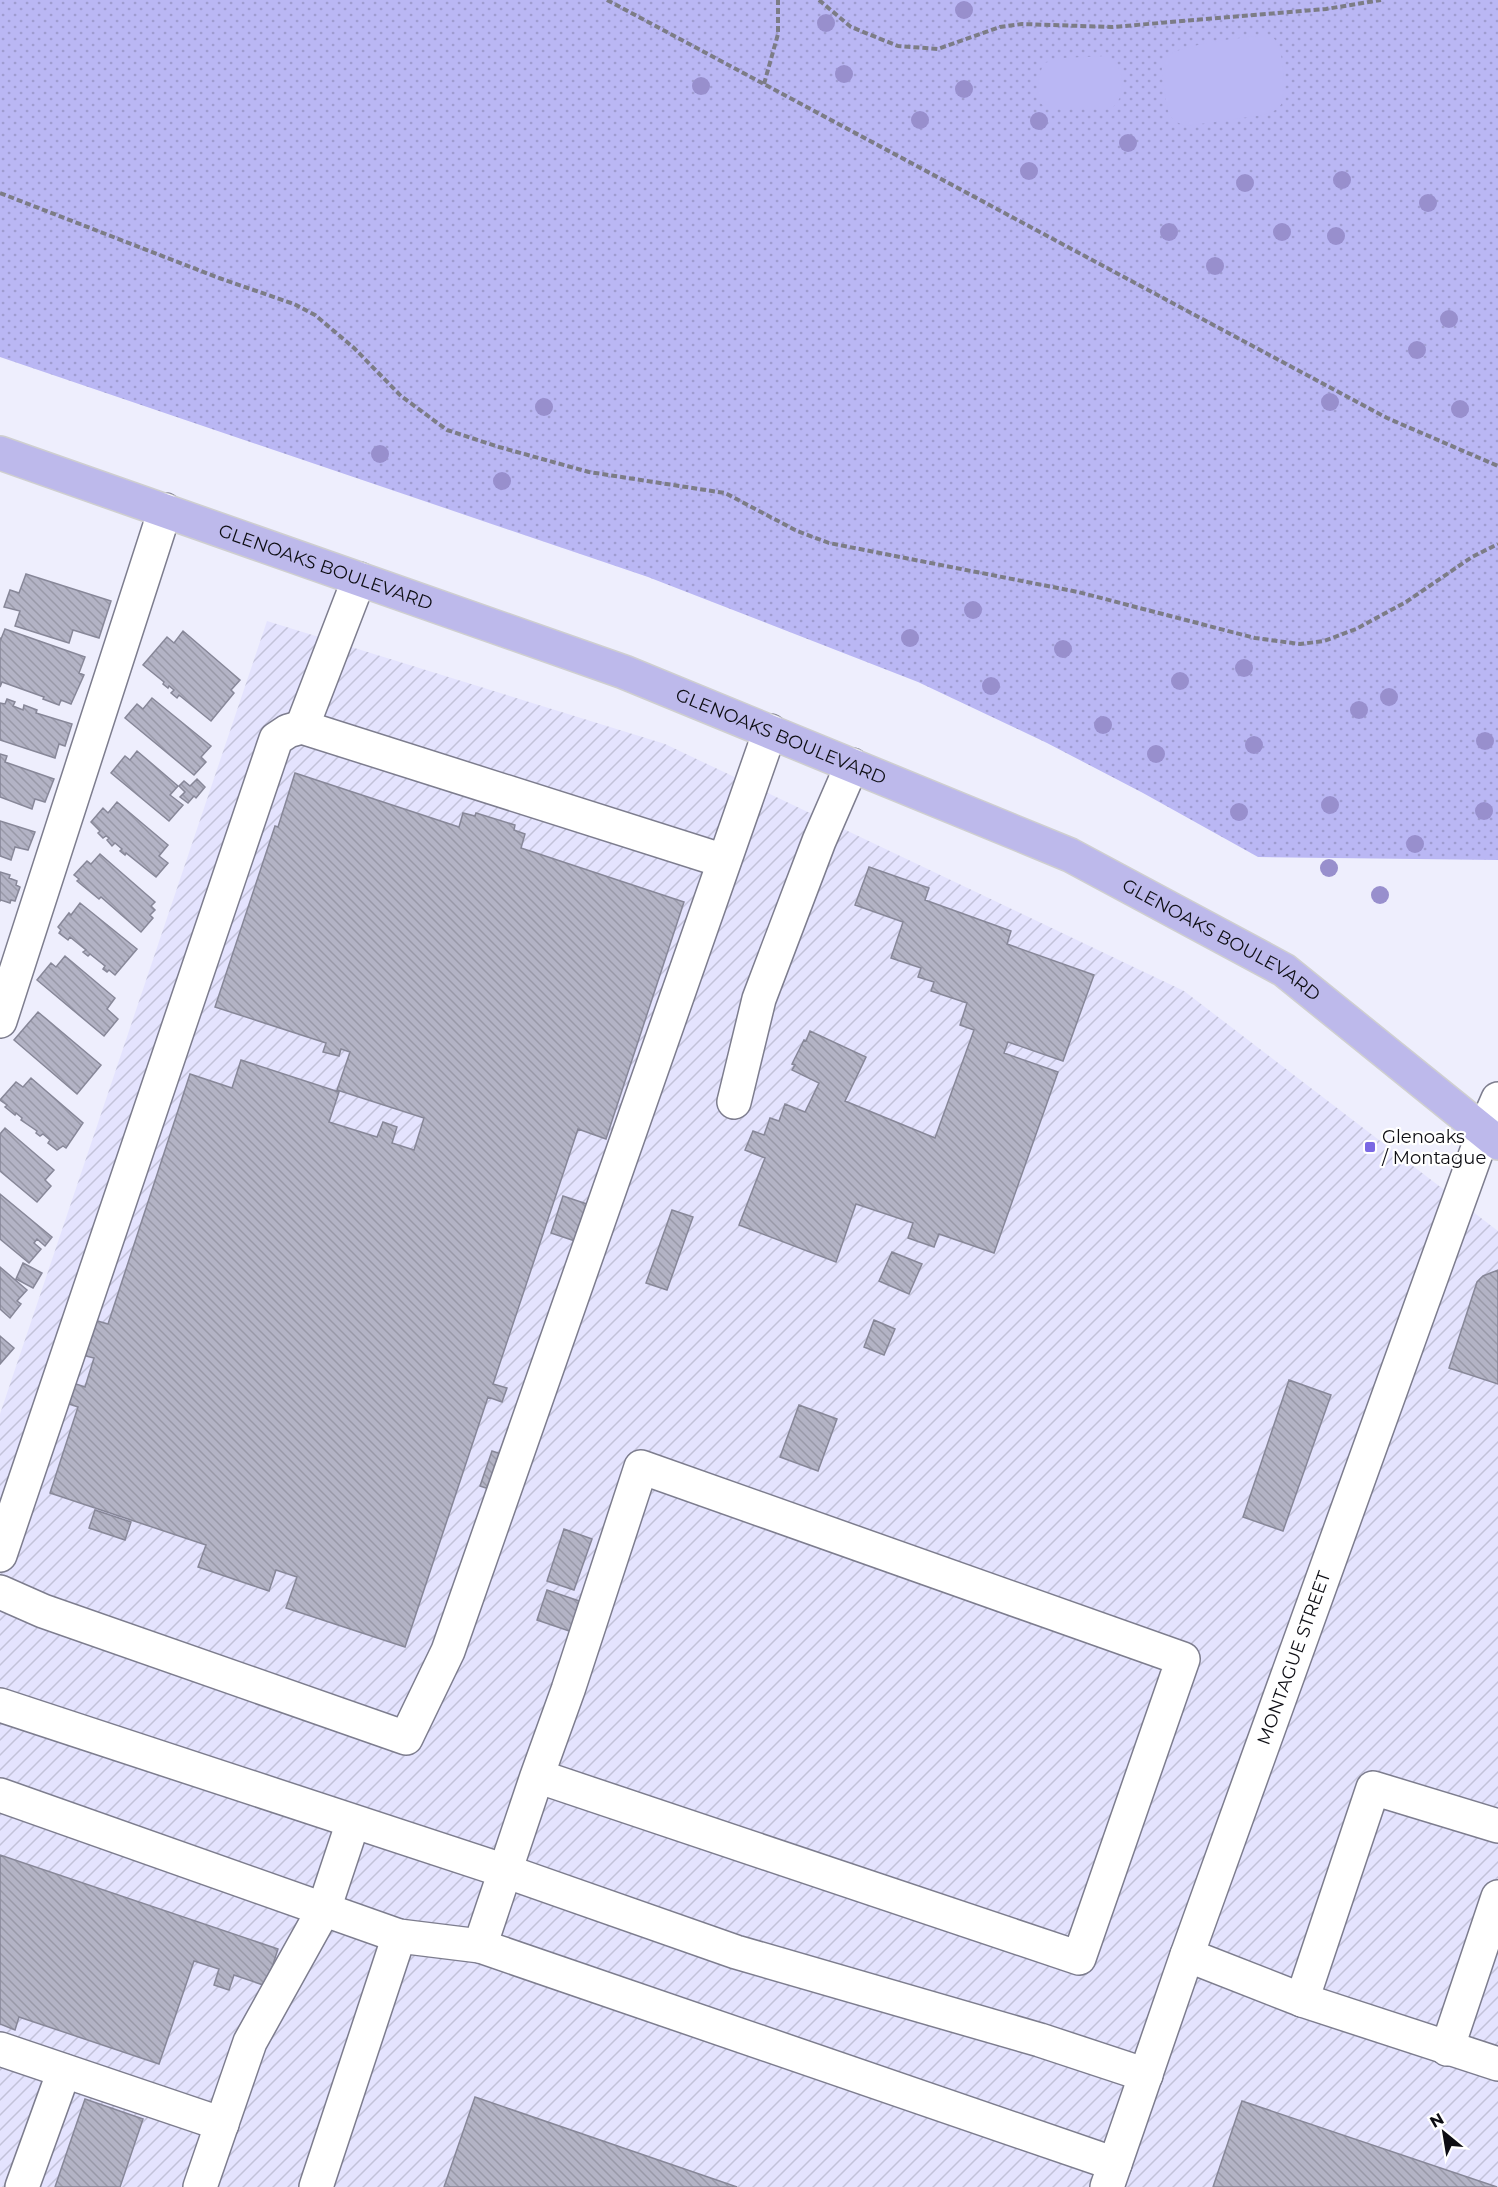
<svg xmlns="http://www.w3.org/2000/svg" width="1498" height="2187" viewBox="0 0 1498 2187" font-family="Montserrat,sans-serif">
<style>
.industrial{fill:url(#industrial-furrows)}
.grass{fill:url(#grass-dots)}
.pitch{fill:#bab7f4}
.building{fill:url(#building-back-hatch);stroke:#878798;stroke-width:1.5}
.lines{fill:none;stroke-linecap:round;stroke-linejoin:round}
.minor-casing{stroke:#7d7d8e;stroke-width:36}
.major-casing{stroke:#cfcfd0;stroke-width:36}
.path{stroke:#7c7c86;stroke-width:4;stroke-dasharray:6 3;stroke-linecap:butt}
.minor{stroke:#fff;stroke-width:33}
.major{stroke:#bdb9eb;stroke-width:33}
.tree{fill:#988fcd}
.poi-dot{fill:#7a68e3;stroke:#fff;stroke-width:2}
.labels{text-anchor:middle;stroke-width:4.5;stroke-linejoin:round;paint-order:stroke}
.street-label{font-size:18px;fill:#0d0d13;stroke:#fff}
.poi-label{font-size:18px;fill:#0d0d13;stroke:#fff;text-anchor:start}
</style>
<defs>
<pattern id="industrial-furrows" width="10" height="10" patternUnits="userSpaceOnUse" patternTransform="scale(1.5)"><rect width="10" height="10" fill="#e4e3fe"/><path d="M-1 1l2-2M0 10L10 0M9 11l2-2" fill="none" stroke="#c2c2d9"/></pattern>
<pattern id="grass-dots" width="8" height="8" patternUnits="userSpaceOnUse" patternTransform="scale(1.5)"><rect width="8" height="8" fill="#bab7f4"/><path d="M2 2h.1M6 6h.1" fill="none" stroke="#9f9cd0" stroke-width="1.8" stroke-linecap="round"/></pattern>
<pattern id="building-back-hatch" width="6" height="6" patternUnits="userSpaceOnUse" patternTransform="scale(1.5)"><rect width="6" height="6" fill="#b3b3c5"/><path d="M-1 5l2 2M0 0l6 6M5-1l2 2" fill="none" stroke="#9999a8"/></pattern>
</defs>
<rect width="100%" height="100%" fill="#eeeefd"/>
<path class="industrial" d="M267,621l398,123 519,247 314,240v956h-1498v-773z"/>
<path class="grass" d="M0,0h1498v860l-240,-3 -115,-64 -96,-50 -129,-61 -270,-105 -648,-220z"/>
<path class="pitch" d="M1263,35c3,1 7,1 9,2 12,7 16,59 8,69 -4,5 -11,7 -17,9l-77,11c-19,-6 -18,-15 -21,-32 -1,-8 -5,-23 -2,-32 5,-18 82,-24 100,-27z
M1106,56l9,5c9,13 11,35 -2,46h-64c-3,-1 -7,-2 -9,-4 -6,-7 0,-33 4,-40l19,-5z"/>
<path class="building" d="M26,574l85,27 -12,37 -26,-8 -4,13 -54,-17 5,-15 -16,-4 6,-17 9,3z
M5,629l80,28 -6,16 5,2 -13,29 -10,-4 -2,5 -16,-6 1,-2 -42,-15 -2,5v-49l1,1z
M183,631l57,49 -9,10 3,3 -23,28 -32,-26 -2,3 -6,-5 3,-3 -5,-4 -1,2 -5,-4 1,-2 -21,-17 24,-28 7,6z
M152,698l59,48 -10,11 5,5 -12,13 -69,-57 12,-14 6,5z
M7,699l8,3 -2,4 10,4 1,-5 13,5 -1,3 36,11 -7,22 -6,-2 -4,14 -55,-18v-37l5,1z
M137,751l41,35 -8,9 13,10 -14,16 -58,-48 14,-17 5,4z
M0,754l7,2 -2,6 49,17 -9,23 -10,-3 -3,10 -32,-12z
M295,773l164,54 4,-14 12,3 1,-3 39,12 -1,5 11,4 -4,14 163,54 -78,237 -28,-10 -85,255 14,4 -5,14 -14,-5 -83,250 -119,-39 11,-31 -21,-7 -7,21 -71,-24 8,-22 -156,-52 28,-86 -12,-4 7,-20 12,4 9,-29 -12,-3 12,-35 14,4 82,-250 42,14 9,-28 98,32 -10,30 48,15 6,-15 14,5 -5,16 22,7 10,-32 -87,-28 13,-38 -9,-3 -2,7 -16,-4 3,-9 -111,-36 60,-181 3,1z
M197,779l8,8 -9,11 -2,-2 -6,7 -8,-6 5,-5 -6,-6 5,-5 6,5z
M117,802l51,43 -9,11 9,7 -12,14 -30,-24 -1,2 -5,-4 2,-2 -7,-6 -3,3 -5,-6 2,-2 -3,-2 -3,2 -5,-5 2,-2 -9,-9 12,-14 5,5z
M0,821l35,11 -7,18 -13,-3 -4,13 -11,-4z
M100,854l55,48 -4,4 4,4 -5,5 3,3 -12,14 -40,-35 -2,2 -22,-18 2,-2 -5,-4 13,-14 4,3z
M869,867l60,21 -4,12 86,31 -4,13 87,31 -31,86 -55,-19 -4,11 54,19 -64,181 -55,-19 -5,13 -26,-9 5,-15 -57,-19 -20,58 -97,-37 26,-67 -20,-8 8,-19 11,4 6,-17 9,3 6,-17 20,8 14,-29 -27,-13 3,-5 -3,-1 12,-24 2,1 4,-10 56,26 -21,44 90,37 39,-108 -14,-5 7,-22 -36,-12 3,-9 -16,-5 3,-9 -30,-10 12,-36 -48,-17z
M0,872l10,3 -1,3 8,3 -1,4 4,2 -5,14 -4,-1 -1,3 -9,-3 -1,1z
M80,903l57,46 -22,26 -6,-5 -2,2 -4,-3 2,-3 -15,-12 -2,2 -5,-4 3,-2 -16,-13 -2,3 -9,-7 2,-3 -3,-3 11,-14 2,2z
M65,956l50,42 -8,11 11,10 -14,17 -67,-56 14,-17 5,4z
M38,1012l63,53 -24,29 -63,-54z
M31,1078l52,45 -17,25 -3,-2 -6,4 -9,-7 2,-3 -7,-6 -3,2 -4,-3 1,-2 -16,-11 1,-2 -6,-5 -1,2 -10,-8 2,-2 -7,-5 16,-18 7,5z
M5,1128l49,42 -9,10 6,6 -14,16 -37,-31v-37z
M0,1194l52,43 -7,9 -8,-7 -3,4 7,6 -12,14 -29,-24z
M563,1196l33,11 -12,37 -33,-11z
M672,1210l21,7 -26,73 -21,-7z
M892,1252l30,12 -13,30 -30,-13z
M23,1263l19,10 -9,15 -17,-9z
M0,1267l27,23 -10,11 4,3 -11,14 -10,-9z
M1498,1270v114l-49,-16 28,-86 6,-6z
M874,1320l21,9 -11,26 -20,-8z
M0,1336l14,12 -14,16z
M1289,1380l42,15 -48,136 -40,-14z
M799,1405l38,14 -19,52 -38,-14z
M492,1451l12,4 -12,35 -12,-4z
M95,1510l36,12 -6,18 -36,-12z
M564,1529l28,10 -18,51 -27,-9z
M547,1590l44,15 -10,30 -44,-15z
M0,1855l278,94 -12,37 -32,-11 -5,15 -15,-5 5,-16 -25,-8 -35,103 -140,-47 -4,13 -15,-6z
M475,2097l262,90h-293z
M85,2099l58,20 -23,68h-65z
M1242,2101l255,86h-284z"/>
<g class="lines">
<g class="minor-casing">
<g id="minor">
<path d="M302,727l57,-148"/>
<path d="M0,1021l165,-511"/>
<path d="M734,1102l25,-103 60,-158 33,-76"/>
<path d="M0,1555l276,-816 12,-8 14,-4 422,134"/>
<path d="M0,1592l43,19 363,127 42,-87 322,-920"/>
<path d="M0,1705l505,166 231,81 304,88 106,35"/>
<path d="M0,1795l399,141 81,10 635,218"/>
<path d="M480,1946l57,-170 542,182 104,-299 -542,-192 -73,223 -31,86"/>
<path d="M1187,1955l115,45 196,64"/>
<path d="M1302,2000l71,-212 125,38"/>
<path d="M0,2049l222,75"/>
<path d="M1447,2049l51,-152"/>
<path d="M22,2187l42,-116"/>
<path d="M200,2187l50,-145 74,-133 29,-87"/>
<path d="M316,2187l83,-251"/>
<path id="s1" d="M1107,2187l80,-232 297,-824 14,-32"/>
</g>
</g>
<g class="major-casing">
<g id="major">
<path id="s2" d="M0,453l624,219 446,183 214,115 214,173"/>
</g>
</g>
<path class="path" d="M607,0l780,418 111,48
M819,0l32,27 47,19 40,3 62,-22 22,-3 90,3 214,-18 55,-9
M764,84l14,-50v-34
M0,193l219,85 75,26 21,11 39,33 47,48 46,34 52,17 90,25 136,21 72,38 32,12 249,49 177,46 45,6 24,-3 32,-12 50,-27 66,-45 26,-13"/>
<use href="#minor" class="minor"/>
<use href="#major" class="major"/>
</g>
<g class="tree">
<circle cx="964" cy="10" r="9"/>
<circle cx="826" cy="23" r="9"/>
<circle cx="844" cy="74" r="9"/>
<circle cx="701" cy="86" r="9"/>
<circle cx="964" cy="89" r="9"/>
<circle cx="920" cy="120" r="9"/>
<circle cx="1039" cy="121" r="9"/>
<circle cx="1128" cy="143" r="9"/>
<circle cx="1029" cy="171" r="9"/>
<circle cx="1342" cy="180" r="9"/>
<circle cx="1245" cy="183" r="9"/>
<circle cx="1428" cy="203" r="9"/>
<circle cx="1169" cy="232" r="9"/>
<circle cx="1282" cy="232" r="9"/>
<circle cx="1336" cy="236" r="9"/>
<circle cx="1215" cy="266" r="9"/>
<circle cx="1449" cy="319" r="9"/>
<circle cx="1417" cy="350" r="9"/>
<circle cx="1330" cy="402" r="9"/>
<circle cx="544" cy="407" r="9"/>
<circle cx="1460" cy="409" r="9"/>
<circle cx="380" cy="454" r="9"/>
<circle cx="502" cy="481" r="9"/>
<circle cx="973" cy="610" r="9"/>
<circle cx="910" cy="638" r="9"/>
<circle cx="1063" cy="649" r="9"/>
<circle cx="1244" cy="668" r="9"/>
<circle cx="1180" cy="681" r="9"/>
<circle cx="991" cy="686" r="9"/>
<circle cx="1389" cy="697" r="9"/>
<circle cx="1359" cy="710" r="9"/>
<circle cx="1103" cy="725" r="9"/>
<circle cx="1485" cy="741" r="9"/>
<circle cx="1254" cy="745" r="9"/>
<circle cx="1156" cy="754" r="9"/>
<circle cx="1330" cy="805" r="9"/>
<circle cx="1484" cy="811" r="9"/>
<circle cx="1239" cy="812" r="9"/>
<circle cx="1415" cy="844" r="9"/>
<circle cx="1329" cy="868" r="9"/>
<circle cx="1380" cy="895" r="9"/>
</g>
<rect class="poi-dot" x="1364" y="1141" width="12" height="12" rx="3"/>
<g class="labels">
<g class="street-label">
<text dy="6" stroke="none"><textPath href="#s2" startOffset="345">GLENOAKS BOULEVARD</textPath></text>
<text dy="6" stroke="none"><textPath href="#s2" startOffset="831">GLENOAKS BOULEVARD</textPath></text>
<text dy="6" stroke="none"><textPath href="#s2" startOffset="1317">GLENOAKS BOULEVARD</textPath></text>
<text dy="6" stroke="none"><textPath href="#s1" startOffset="561">MONTAGUE STREET</textPath></text>
</g>
<g class="poi-label">
<text x="1382" y="1143">Glenoaks<tspan x="1382" dy="21">/ Montague</tspan></text>
</g>
</g>
<g transform="translate(1444 2133) rotate(330)" stroke="#ffffff" stroke-width="4.5" paint-order="stroke">
<path d="M0-4.5L10 22L0 15L-10 22Z" fill="#0d0d13"/>
<text y="-9" font-size="16" font-weight="bold" text-anchor="middle" fill="#0d0d13">N</text>
</g>
</svg>
